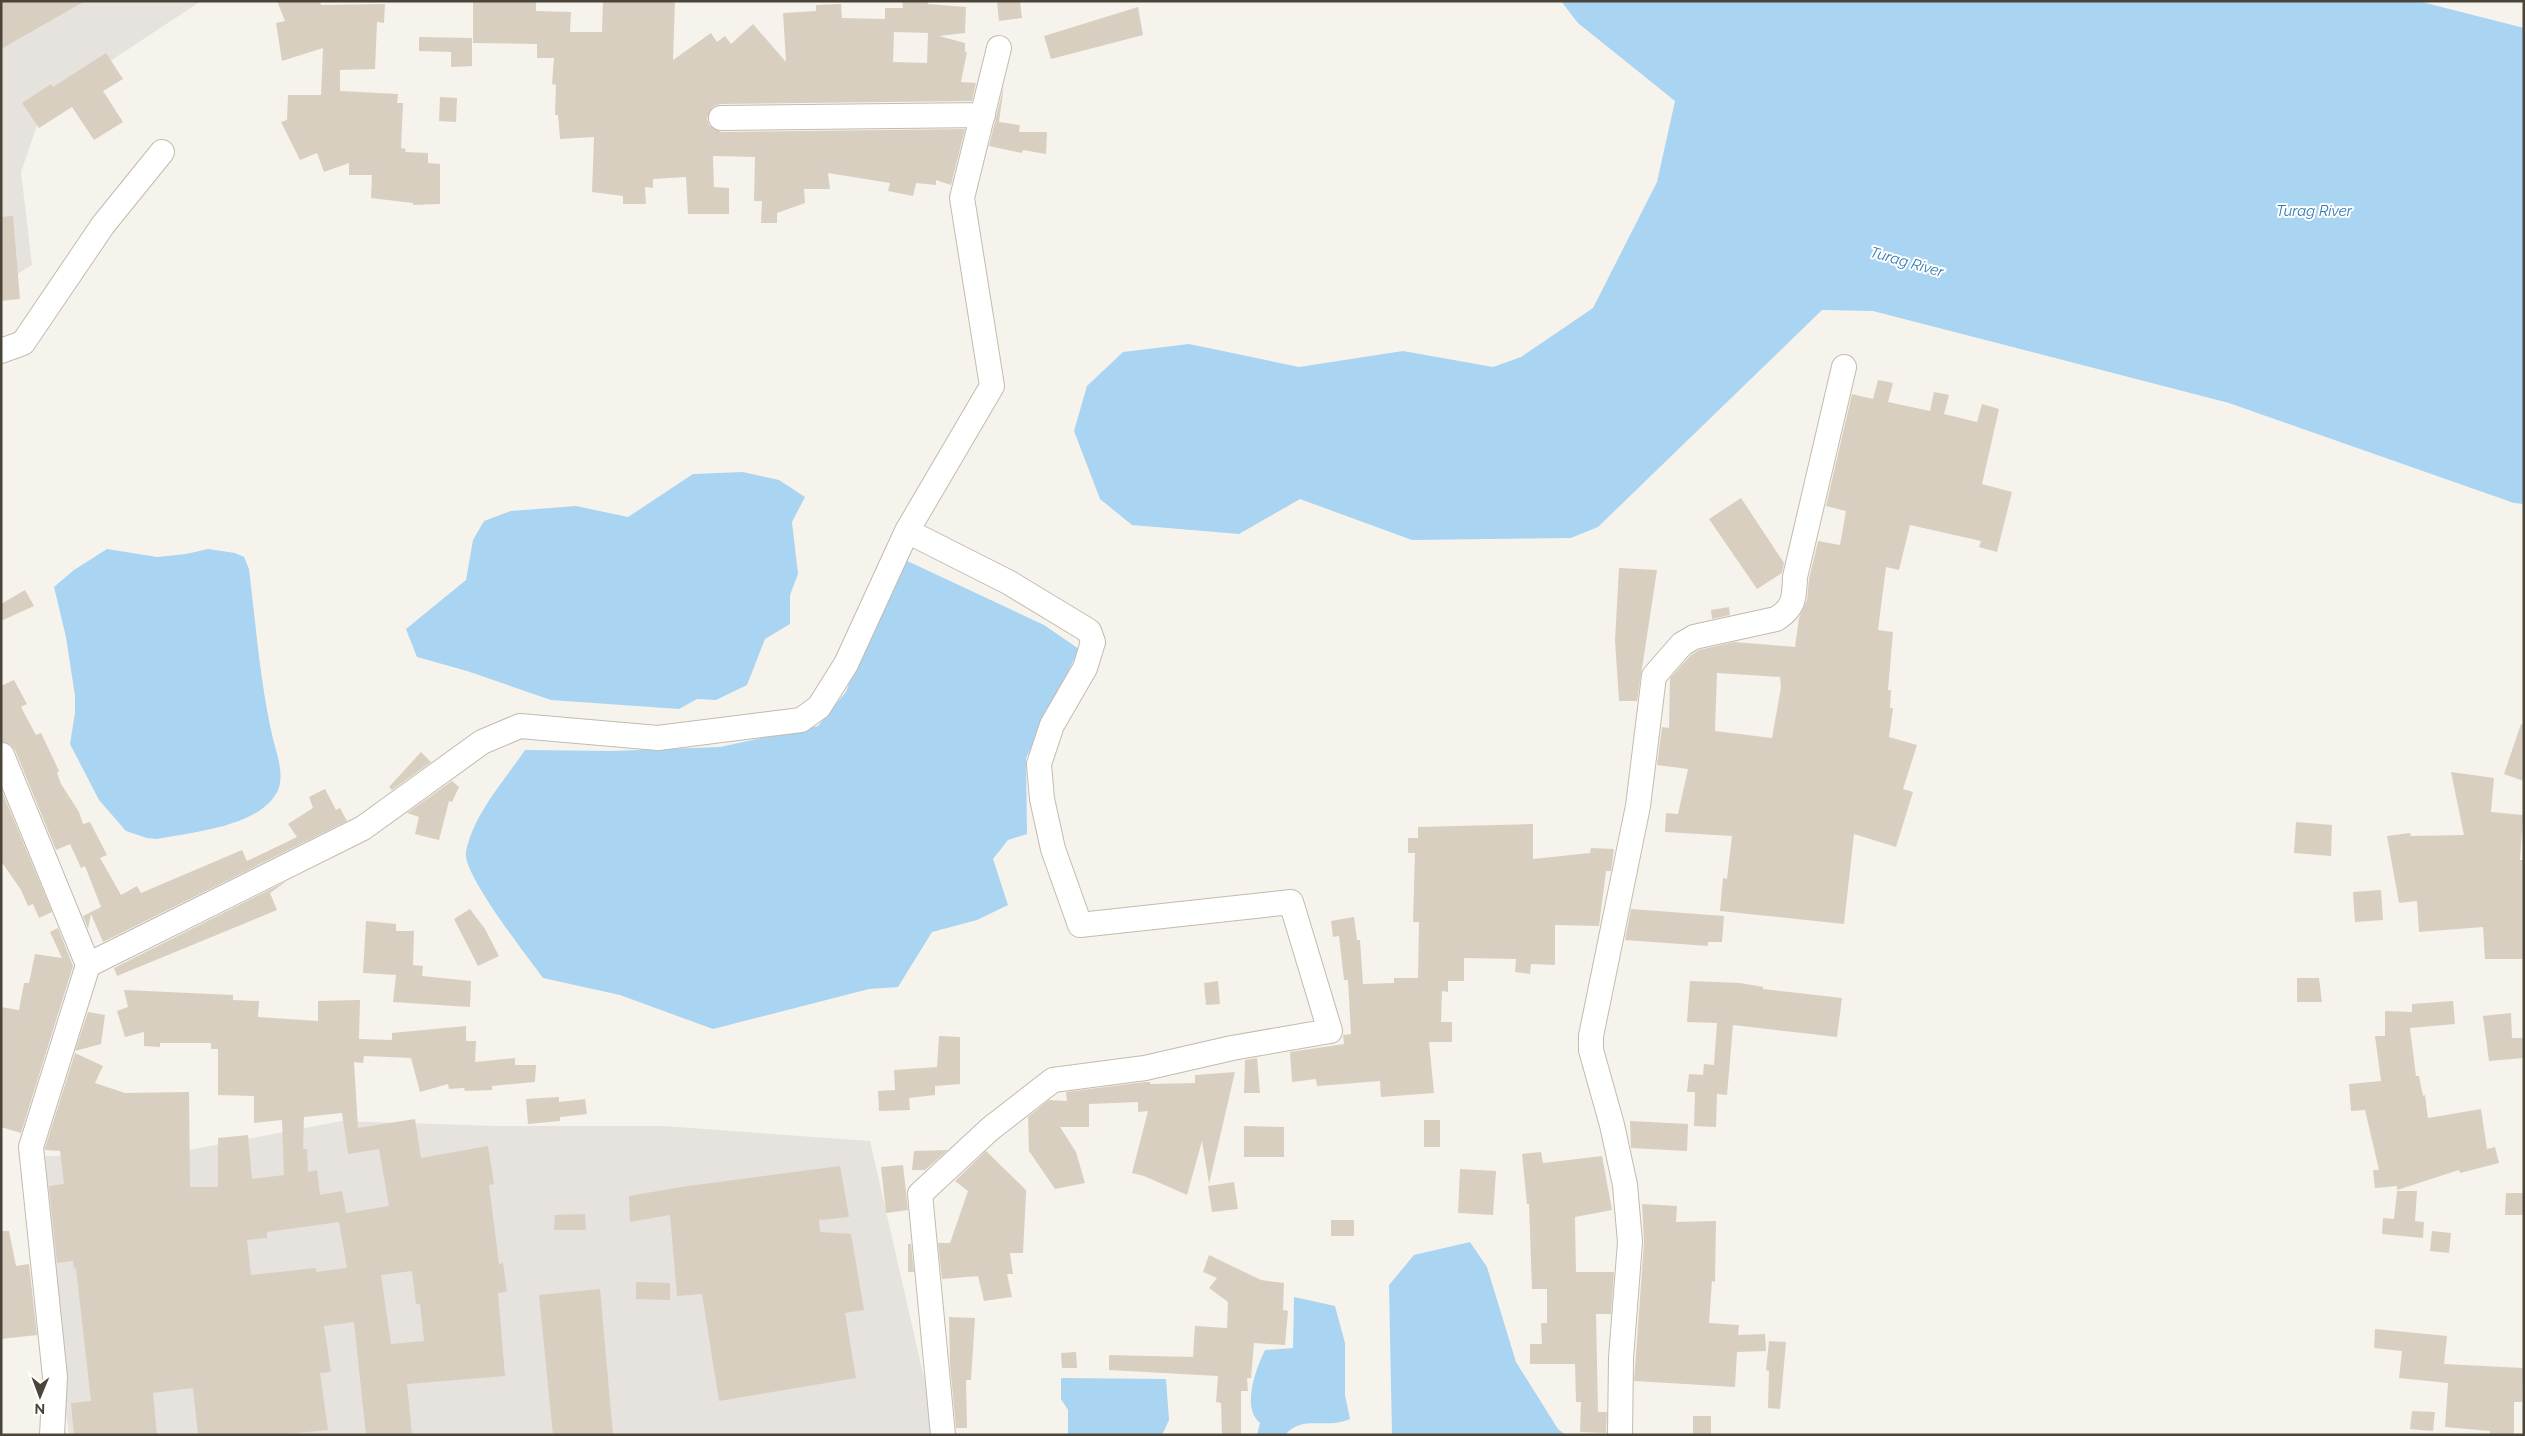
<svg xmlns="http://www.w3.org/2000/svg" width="2525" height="1436" viewBox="0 0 2525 1436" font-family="Raleway,sans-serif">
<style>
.industrial{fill:#e6e2dd}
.water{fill:#a9d4f2}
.building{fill:#d8cfc1;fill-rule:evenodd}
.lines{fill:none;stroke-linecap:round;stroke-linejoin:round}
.minor-casing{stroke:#c2bbae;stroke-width:26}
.minor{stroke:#fff;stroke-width:24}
.labels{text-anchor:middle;stroke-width:4;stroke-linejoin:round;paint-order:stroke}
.water-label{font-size:15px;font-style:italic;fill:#2e7ab2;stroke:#fff}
</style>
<rect width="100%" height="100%" fill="#f6f3ec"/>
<path class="industrial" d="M1,1h200l-157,104 -23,67 11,93 -31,19z
M342,1121l155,5h166l207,15 67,294h-868l-36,-278 156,-7z"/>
<path class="water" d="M1561,1h857l106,27v476l-10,-1 -285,-100 -356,-92 -51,-1 -224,217 -27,11 -159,2 -112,-41 -61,35 -107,-9 -32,-26 -26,-68 13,-45 36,-34 66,-8 110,23 104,-16 90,16 28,-10 72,-49 64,-126 18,-81 -97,-78z
M743,472l36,8 26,17 -13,25 6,52 -8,21v29l-25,15 -18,46 -31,15 -19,-1 -18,10 -128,-9 -84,-29 -50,-14 -11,-28 60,-49 7,-40 11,-19 27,-10 65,-5 52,11 65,-43z
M107,549l50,8 29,-3 22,-5 27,4 9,4 5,12c7,57 11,114 24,170 4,16 13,39 3,55 -20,33 -84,38 -119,45l-10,-1 -21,-7 -27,-31 -29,-56 5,-31v-17l-9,-59 -12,-50 20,-17z
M903,559l141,66 35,24 -53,109 1,76 -19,6 -15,19 15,46 -31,15 -45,12 -34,55 -29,2 -156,40 -93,-34 -77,-17c-15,-21 -81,-104 -77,-126 7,-37 38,-71 59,-102l87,1 108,-4 98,-21 28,-34 34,-91z
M1470,1242l17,25 29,95 42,67 8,6h-174l-3,-150 25,-30z
M1294,1297l41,9 10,37v52l5,24c-24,11 -48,-5 -65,16h-28l3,-12c-19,-16 -4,-54 5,-73l28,-2z
M1061,1378l105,1 3,41 -7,15h-94v-25l-7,-11z"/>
<path class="building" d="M1,1h84l-84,48z
M277,1h43l1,4 64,-1 -1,19 -7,-1 -2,47 -35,1v21l58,3 -1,9h6l-2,45 5,1 -1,3 23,1v10l12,1v40l-27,1v-2l-42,-5 1,-23h-23v-12l-25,9 -7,-19 -17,7 -19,-38 6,-2 1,-25h33l2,-47 -41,13 -6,-38 9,-2z
M536,1v10l35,1 -1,20h32l1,-31h72l-2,59 38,-27 6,9 8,-6 6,8 22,-20 33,38 -3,-49 33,-2v-6l25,-1 1,14 43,1v-11h18l-1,-7h25l1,3 38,3 -1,26 -26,3 26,7v9h2l-6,30 15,1 -4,18 -251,3 -7,2 -7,12 2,7 12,7 244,-3 -14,56 -15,-5v5l-20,-2 -3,13 -25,-5 2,-8 -62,-10 2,16h-26l1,14 -28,10v10h-16l1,-22h-8l1,-44 -42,-1 1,31 15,1v26h-41l-2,-37 -33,2v9l-8,-1 1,17h-23v-8l-31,-4 2,-55 -34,2 -2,-24h-3l1,-30 -4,-1 2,-26h-17v-14l-64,-1v-41zM894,32l34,1 -1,30 -34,-1z
M997,1h23l2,17 -23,3z
M1138,7l5,28 -92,24 -7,-23z
M419,37l53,1v28l-21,1v-15l-32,-1z
M106,53l17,26 -20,12 20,31 -29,18 -22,-33 -33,21 -17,-25 29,-19 2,3z
M1004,85l-5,37 21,3 -1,7h28l-1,22 -23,-4 -1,3 -33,-7z
M440,97l17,1 -1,24 -17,-1z
M13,216l7,83 -19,2v-84z
M1878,380l15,3 -5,19 42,9 4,-19 15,3 -5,19 33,8 5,-18 17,5 -17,75 30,8 -15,60 -18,-5 2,-6 -71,-16 -11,45 -13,-3 -8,63 15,2 -5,58h3l-1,18h3l-4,29 28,8 -14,44 10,3 -17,55 -42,-13 -10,90 -124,-13 3,-33 4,1 5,-43 -67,-4 1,-19 12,1 10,-45 -31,-4 5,-38 7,1 1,-50 21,-23 8,-5 35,-8 61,5 4,-29 8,-18 2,-21 9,-38 22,4 6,-34 -20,-5 26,-112 21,5zM1717,673l63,4 1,10 -9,51 -57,-7z
M1741,498l43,65 -2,10 -25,16 -48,-70z
M1619,568l38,2 -20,131h-18l-4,-61z
M25,590l9,16 -33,15v-17z
M1729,607l1,8 -18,4 -1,-9z
M14,680l13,24 -6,3 15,28 5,-2 18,38 -2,2 4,11 18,28 4,12 7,-2 17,33 -7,3 21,37 16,-9 4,7 101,-43 5,11 50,-24 -9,-13 25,-16 -4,-11 16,-8 11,21 4,-2 7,13 -244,121 -12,-28 -3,15 -5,-13 18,-9 -16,-41 -4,2 -11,-24 -14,6 -41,-100 -5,-6 -9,-2v-56z
M2521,724l3,1v56l-20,-7z
M421,752l10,10 -39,28 -3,-3z
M2451,772l43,6 -3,34 32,3 -3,45h4v99h-39l-2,-32 -64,5 -2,-31 -18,2 -12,-67 23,-3 1,3 53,-1z
M452,781l7,6 -7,15 -3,-1 -10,39 -24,-6 4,-17 -12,-4z
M1,789l51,123 -13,6 -6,-14 -5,2 -7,-16 -20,-29z
M2296,822l36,3 -1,31 -37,-3z
M1533,824v35l57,-6 1,-5 23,1 -3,22h-5l-7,55 -44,-1v40l-24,-1 -1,10 -15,-2 1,-13 -52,-1v23h-16v11l-6,-1 -1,31h11v20h-23l5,51 -53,4 -1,-16 -63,5 -1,-7 -24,3 -2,-30 54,-8 -1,-9 8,-1 -3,-54h-4l-5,-44 -6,1 -2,-16 23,-4 3,23h3l3,44 31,-1v-5h24l1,-56h-6l2,-69h-7v-15h10v-11z
M287,881l-17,12 7,17 -160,66 -3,-8z
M2381,890l2,30 -28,2 -2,-30z
M470,909l15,20 14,27 -21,10 -24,-47z
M1631,909l93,7 -2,26h-14v4l-83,-6z
M366,921l30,3v7h18l-1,34 10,1 -1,10 49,5 -1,26 -77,-5 3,-27 -33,-2z
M58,928l15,38 -52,167 -20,-6v-120l18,3 5,-27h5l6,-29 27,4 -12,-26z
M2297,978h22l3,24h-25z
M1218,981l2,23 -14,1 -2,-22z
M1690,981l50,2 23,4v2l79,9 -5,39 -104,-12 -6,70 -10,-1 -1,33 -22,-1 1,-34h-8l2,-18 14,1 1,-11 10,1 3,-42 -30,-1z
M124,990l109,5v5l26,1 -1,16 60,4v-20l42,-1 -1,39 33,1v-7l74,-7v15h10l-1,21 40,-4v7h21l-1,17 -43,4v4l-27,1 -1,-3 -15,1 -1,-5 -28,8 -9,-34 -47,-2 -1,7 -9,-1 4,66 57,-9 6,39 67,-12 6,38 -5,1 10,79 4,-1 4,29 -9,1 7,83 -98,8 5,51h-46l-12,-113 -30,4 7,46 -11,1 8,57 -52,5h-78l-5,-47 -40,5 4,42h-83l-3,-32 20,-2 -15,-133 -2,1 -1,-8 -16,2 -8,-77 15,-2 -4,-33 -15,-1v-2l30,-95 28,13 -8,17 30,10 64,-1 1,95h28v-49l30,-3 4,44 32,-4 -2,-55 -28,3v-27l-36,-1v-46h-7v-6h-51v4l-16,-1v-14l-19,5 -8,-26 11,-4zM342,1113l6,41 31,-5 10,57 -43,7 -4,-22 -22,4 -3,-25 -9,2 -1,-23h-4l1,-32zM339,1222l8,46 -31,4v-4l-65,7 -4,-35 20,-2v-6zM412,1271l4,33h4l4,37 -33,3 -10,-69z
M2453,1001l2,23 -45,4 6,48h3l4,20 2,-1 3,23 53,-9 6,40 8,-2 4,16 -39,10 -1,-3 -62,20v-4l-22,2 -2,-18h6l-14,-60 -14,1 -2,-27 32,-3 -6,-45h10v-25l27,1v-8z
M88,1012l17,3 -4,29 -26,7z
M2511,1013l1,25h11l1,20 -35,3 -6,-45z
M939,1036l21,1v47l-25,2v9l-26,3 1,12 -31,1 -1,-20 17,-1 -1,-20 43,-3z
M1257,1058l3,35h-16l1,-33z
M1235,1072l-26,112 -7,-43 -15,54 -43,-19 -12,-3 16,-62 -10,1v-10l-49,2v23h-29l16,25 9,31 -30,6 -26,-38 -1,-34 21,-17 18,1 -1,-9 79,-10h5v2l45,-1v-8z
M559,1097v5l26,-3 2,15 -27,3v4l-32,3 -2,-25z
M1424,1120h16v27h-16z
M1630,1121l58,3 -1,27 -56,-3z
M1244,1126l40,1v30h-40z
M948,1150l-23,20h-13l2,-19z
M986,1151l40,39v3l-3,60h-13l3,21h-6l5,23 -28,4 -6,-25 -36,3 -4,-36h12l18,-52 -13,-10z
M1541,1152l2,11 59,-7 10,54 -37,7 1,55h38l-3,42h-15l2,98h9l-1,21 -26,-1 1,-30h-5l-1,-38h-45v-20h12l-1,-21h6v-34h-15l-3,-85h-2l-5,-50z
M903,1165l5,45 -22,3 -5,-46z
M840,1166l9,51 -30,3 1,12 31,2 13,76 -19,3 11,65 -137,23 -17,-107 -25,2 -7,-81 -40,7 -1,-26 52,-9z
M1460,1169l36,2 -3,44 -35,-2z
M1234,1182l4,27 -26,3 -4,-26z
M2397,1191h20l-2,30 9,1 -1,16 -41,-4 1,-16 11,1z
M2506,1193h18v22h-19z
M1642,1204l35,2 -1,16 40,-1 -1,61 -3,-1 -3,42 30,2 -1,10 27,-1 1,17 -29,1 -2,35 -101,-6 10,-138z
M585,1214l1,16h-32l1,-15z
M1331,1220h23v16h-23z
M1,1231h8l7,35 13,-2 8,71 -36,4z
M2432,1231l19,2 -2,20 -19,-2z
M908,1244h3l3,28h-6z
M1209,1255l52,25 23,3 -1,27 5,1 -3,34 -31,-2 -3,35h-4l1,13h-7v44h-19l-1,-32 -5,-1 2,-26 -109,-6v-15l84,2 2,-31 32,2 1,-26 -19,-14 8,-10 -14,-6z
M636,1282l34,1v17l-34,-1z
M600,1289l13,146h-60l-14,-140z
M949,1317l26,1 -4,62h-5l1,48h-11l-6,-63z
M2375,1329l72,7 -3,28 79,4 -1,34h-8v33h-24v-4l-45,-4 3,-44 -49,-5 3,-27 -28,-3z
M1769,1341l17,1 -6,67 -12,-1 1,-37 -3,-1z
M1076,1352l1,16h-15l-1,-15z
M2412,1411l23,1 -2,19 -23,-2z
M1693,1416h18v19h-18z"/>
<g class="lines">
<g class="minor-casing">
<path id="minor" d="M721,118l262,-3
M1,351l22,-8 80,-118 59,-73
M907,531l101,51 81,49 4,11 -8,26 -33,57 -13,39 3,35 11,50 27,76 211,-23 39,129 -98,17 -87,20 -92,12 -63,49 -70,65 23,241
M2,755l86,210
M52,1435l3,-58 -24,-230 57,-182 275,-137 119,-86 38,-16 138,12 143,-18 18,-13 27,-43 61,-133 85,-145 -30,-188 37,-150
M1620,1435l1,-77 9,-116 -5,-57 -13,-60 -21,-75v-14l47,-230 16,-130 28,-32 12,-7 82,-18c19,-12 18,-21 19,-42l49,-210"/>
</g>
<use href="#minor" class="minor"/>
</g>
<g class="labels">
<g class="water-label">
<text x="2314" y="216">Turag River</text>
<text transform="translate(1907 262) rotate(16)" y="5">Turag River</text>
</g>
</g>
<rect width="2525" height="1436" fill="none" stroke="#4b4439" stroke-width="5"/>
<g transform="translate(40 1396) rotate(181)" stroke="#ffffff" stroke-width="4" paint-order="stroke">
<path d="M0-4L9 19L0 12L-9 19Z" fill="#4b4439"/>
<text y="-8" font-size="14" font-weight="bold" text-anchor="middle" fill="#4b4439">N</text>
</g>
</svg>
